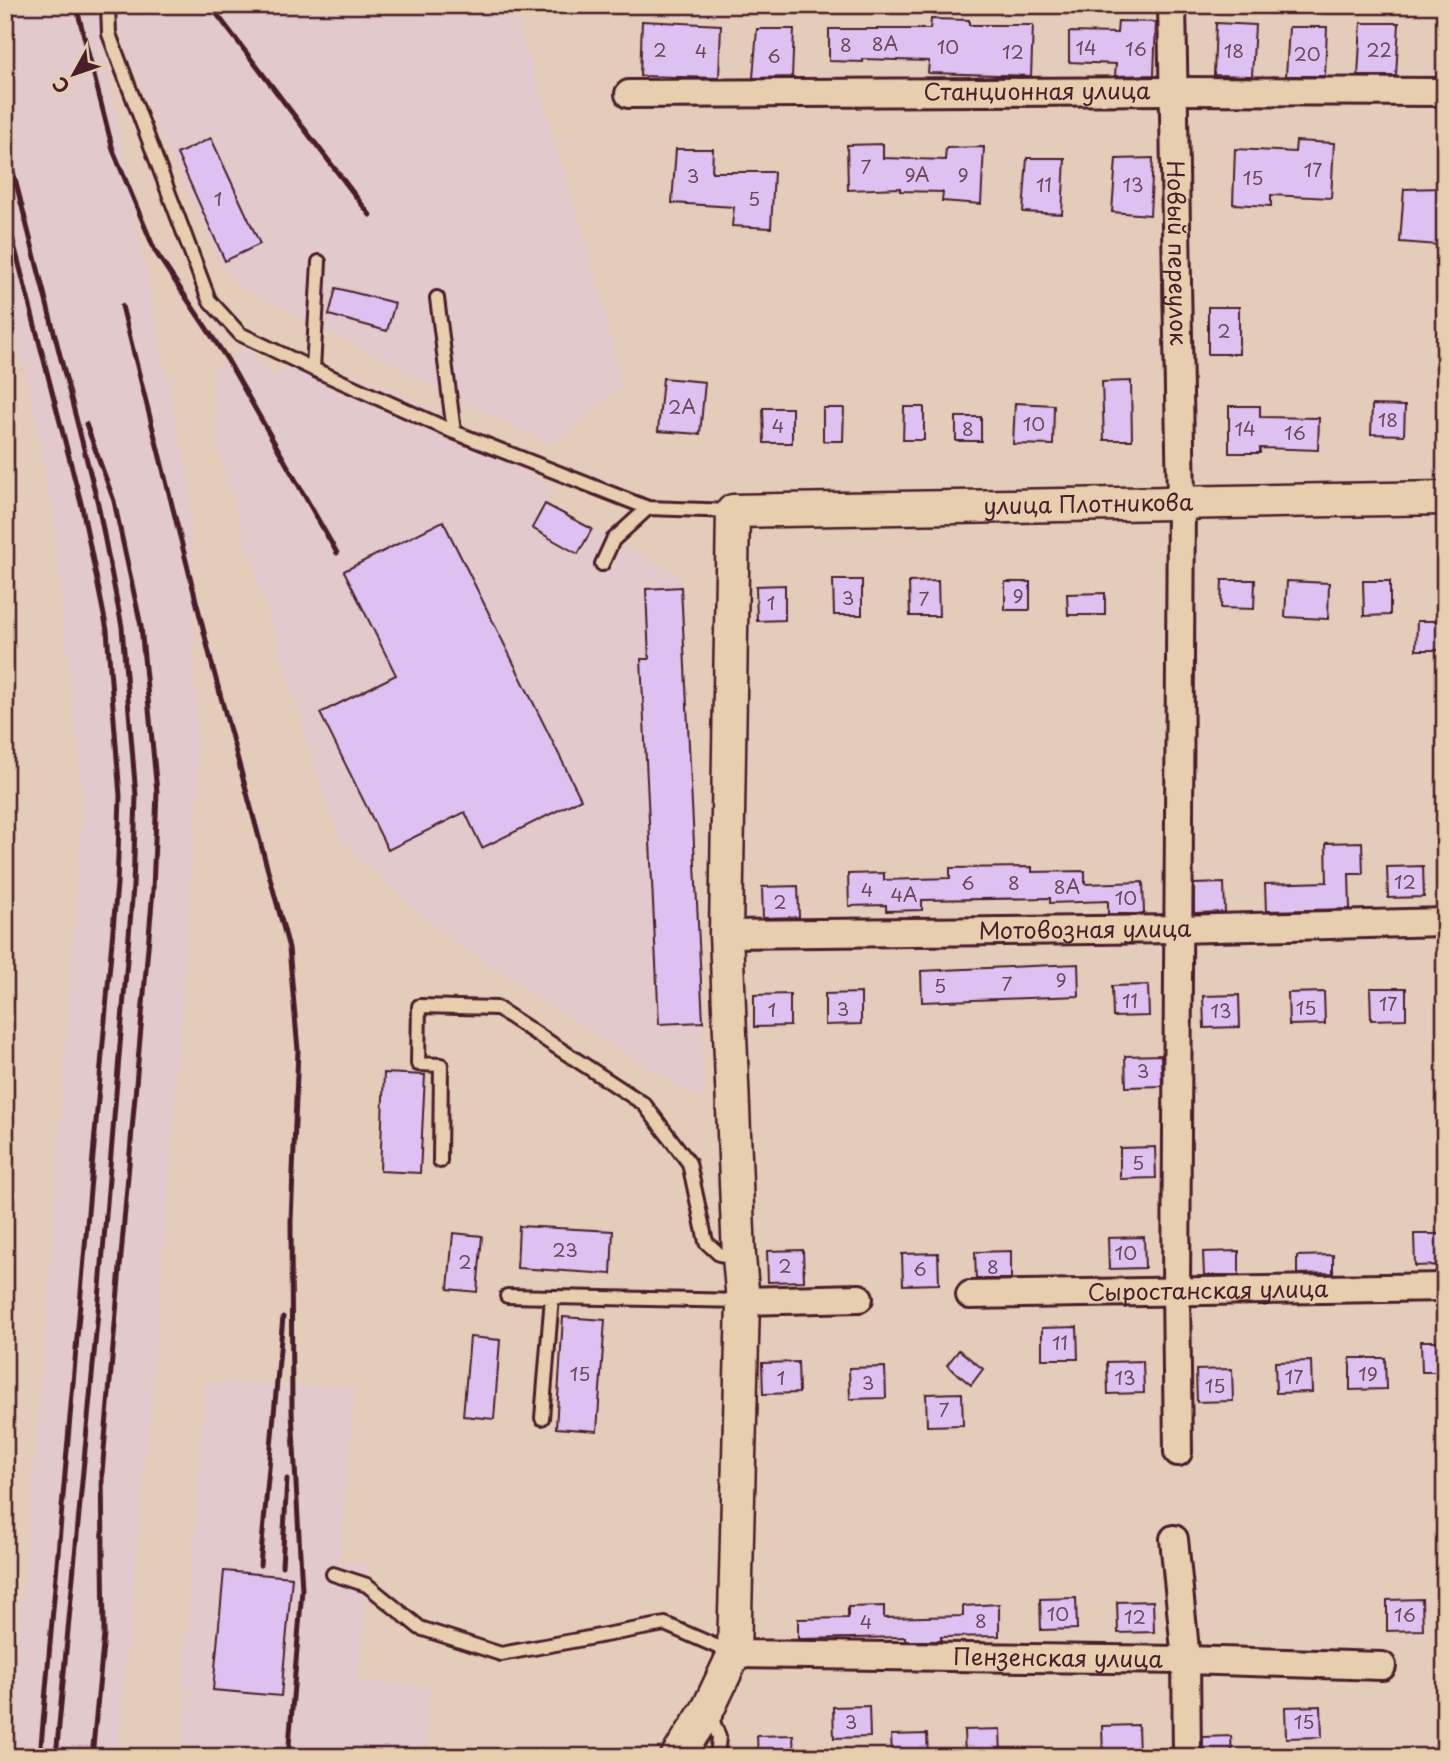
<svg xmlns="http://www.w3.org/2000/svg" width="1450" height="1762" viewBox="0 0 1450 1762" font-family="'Playpen Sans',sans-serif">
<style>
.built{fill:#e2c9cb}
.building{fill:#ddc2f1;stroke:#4a1f2b;stroke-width:2}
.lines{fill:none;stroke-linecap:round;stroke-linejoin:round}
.service-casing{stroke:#4a1f2b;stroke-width:18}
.minor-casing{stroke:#4a1f2b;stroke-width:32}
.tertiary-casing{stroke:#4a1f2b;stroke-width:37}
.service{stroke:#e6ceae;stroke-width:12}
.minor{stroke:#e6ceae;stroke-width:26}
.tertiary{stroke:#e6ceae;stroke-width:32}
.rail{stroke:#4a1f2b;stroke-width:5}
.labels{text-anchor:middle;stroke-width:5;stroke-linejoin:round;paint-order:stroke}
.number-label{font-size:19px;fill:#6f485c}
.street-label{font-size:23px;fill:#4a1f2b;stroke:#e6ceae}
</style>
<rect width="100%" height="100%" fill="#e4ccbb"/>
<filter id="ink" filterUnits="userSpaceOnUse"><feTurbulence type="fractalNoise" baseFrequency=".0143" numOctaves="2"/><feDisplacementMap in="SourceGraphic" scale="14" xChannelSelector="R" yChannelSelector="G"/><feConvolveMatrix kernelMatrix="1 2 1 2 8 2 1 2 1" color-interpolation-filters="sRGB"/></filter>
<g filter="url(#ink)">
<path class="built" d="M5,5h92l54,295 40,193 7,300 -40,536 -41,428h-108l38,-447 36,-512 -31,-287 -22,-122 -25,-97z
M113,5h400l86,282 23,99 -71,59 -309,-157 -24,-28 -51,-111 -52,-125z
M245,345l25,30 40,-16 104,40 138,91 -6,14 133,71 24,447v78l-97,-59 -140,-91 -51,-40 -71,-67 -13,-25 -113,-367 -5,-80z
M205,1382l151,6 -17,174 30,3 -11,115 73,7 -7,70h-244l7,-66 -5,-1z"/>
<path class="building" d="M931,19l38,1v5h64l-2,51 -103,-3 1,-12 -66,-2v3l-34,-1v-32h101z
M642,21l79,4 -2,53 -79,-2z
M1118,21l38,1 -2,53 -39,1 1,-12 -47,-2v-30l48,1z
M1216,23l39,2 -3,51 -38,-1z
M1361,23h38l-3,53h-38z
M1289,27h38l-2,49h-39z
M757,29h37l-2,48 -39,1z
M211,138l49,106 -35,17 -48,-107z
M1296,141l38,2 -3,55 -60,-3v11l-38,-2 2,-55 60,3z
M883,144v14l62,2 1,-12 38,-1 -3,57 -39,-3 1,-9 -43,-1v-3l-52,2 -1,-45z
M676,149h37l-1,23h62l-3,56 -39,-2 2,-19 -62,-4z
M1027,158h38l-3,56 -39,-2z
M1153,158l-3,57 -38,-3 4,-53z
M1441,188l-2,57 -39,-3 4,-53z
M336,288l59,15 -8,28 -58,-16z
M1208,307h31v47h-31z
M663,378l42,4 -5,52 -42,-3z
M1131,381l1,59h-28l-2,-58z
M1015,403l39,2 -1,40 -40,-1z
M1372,405l33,1 -1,29 -33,-1z
M1229,406h31v11l59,1 -1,32 -58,-2v5h-31z
M904,407h20v33h-21z
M763,408h29v35h-28z
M823,408h21l-1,33h-20z
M956,417h25v24h-25z
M545,504l47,25 -14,25 -46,-26z
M443,521l138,278 -99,49 -17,-36 -77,38 -68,-137 76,-38 -52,-104z
M833,580h29v35h-28z
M1222,580h33l-1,29 -33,-1z
M938,581l1,35h-29l-1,-34z
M1287,581l42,2 -1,36 -43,-2z
M1363,581h27v34l-26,1z
M1005,582h25v28h-25z
M785,585v35l-28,1 -1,-35z
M681,587l22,435 -44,2 -18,-365h8l-3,-70z
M1105,593v22h-37l-1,-21z
M1417,621h28v29h-29z
M1362,842l1,32h-14l1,35 -84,2 -1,-27 62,-2 -1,-39z
M1423,866l1,31 -36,1 -1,-31z
M1032,867v5l53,-1v13l58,-2 1,32h-36v-13l-58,2v-5l-128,2v10l-36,1v-6l-37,1 -1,-32 36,-1v7l66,-2v-10z
M1224,883l1,29 -31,1v-29z
M798,886l1,31 -36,1 -1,-31z
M1078,964l1,32 -157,6 -1,-31z
M1148,985l1,31 -36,1 -1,-31z
M1370,988h36v31l-35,1z
M1324,992l1,32 -36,1 -1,-32z
M861,993v31l-36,1v-31z
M790,994v32l-36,1v-32z
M1239,995l1,32 -36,1 -1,-32z
M1161,1055l1,31 -36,1 -1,-31z
M384,1073l41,2 -5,98 -40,-2z
M1155,1147l1,31 -36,1v-31z
M519,1226l94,5 -2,43 -94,-6z
M453,1233l29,3 -5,56 -29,-3z
M1414,1234h31v31l-30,1z
M1144,1237l1,31 -36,1 -1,-31z
M803,1250l1,31 -36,1 -1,-31z
M1011,1251v28h-35l-1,-27z
M1239,1251v24h-35l-1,-23z
M938,1253l1,31 -36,1 -1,-31z
M1333,1255v18l-36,1v-18z
M563,1317l42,3 -8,111 -41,-3z
M1077,1327l1,32h-36v-31z
M470,1337l30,3 -6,79 -31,-3z
M1421,1341h24v31h-23z
M959,1350l24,19 -12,16 -24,-20z
M1350,1358h35l1,31 -36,1z
M1143,1361l1,32 -36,1 -1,-32z
M1311,1361l1,31 -36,1 -1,-31z
M798,1362l1,31 -36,1 -1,-31z
M885,1367l1,31 -36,1 -1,-31z
M1232,1369l1,32 -36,1 -1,-32z
M962,1393l1,32 -36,1 -1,-32z
M224,1571l68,6 -11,119 -68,-6z
M1076,1598l1,31 -36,1 -1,-31z
M1422,1599l1,31 -36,1v-31z
M1153,1601l1,31 -36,1 -1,-31z
M999,1604v32l-58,1v4h-36v-4l-107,2v-20l50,-1v-11l36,-1v12l79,-2v-10z
M869,1706l1,31 -36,1 -1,-31z
M1321,1706l1,31 -36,1 -1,-31z
M1138,1725l1,31 -36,1 -1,-31z
M1000,1729l1,28h-36l-1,-27z
M927,1734l1,23h-36l-1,-22z
M793,1735l1,22h-36l-1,-21z
M1231,1736l1,21h-29v-20z"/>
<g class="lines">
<g class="service-casing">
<path id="service" d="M108,5l1,29 100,266 31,34 73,35
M319,262l-6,107 141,63 194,76 85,3
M437,298l17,134
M602,564l11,-24 35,-32
M440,1161l1,-96 -23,-1 1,-58 78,2 147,96 45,59 17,79 13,12 19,3
M507,1296l236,5
M542,1418l10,-121
M333,1574l34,11 53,43 81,26 164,-30 69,30
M710,1714l9,23 -2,20"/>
</g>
<g class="minor-casing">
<g id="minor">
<path id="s1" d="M1172,5l9,496 -5,789 2,162"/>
<path id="s2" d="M629,94l545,-3 271,1"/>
<path id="s3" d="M726,934l452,-5 267,-7"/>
<path id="s4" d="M970,1295l475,-8"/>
<path d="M743,1301l116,-3"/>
<path d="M1174,1539l12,121 1,97"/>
<path id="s5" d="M734,1654l452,6 196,6"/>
</g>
</g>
<g class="tertiary-casing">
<g id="tertiary">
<path id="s6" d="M677,1757l31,-48 26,-55 9,-353 -4,-44 -13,-323 7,-423 712,-13"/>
</g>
</g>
<use href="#service" class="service"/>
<use href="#minor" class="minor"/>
<use href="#tertiary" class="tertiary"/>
<path class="rail" d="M76,5l37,145 42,101 72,108 110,194
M210,5l160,210
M5,140l93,364 24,123 14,169 -3,91 -35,425 -42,445
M5,210l77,297 25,123 13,166 -3,88 -77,873
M122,306l91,362 76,280 9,102 -7,171 1,191 10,178 -14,167
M86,424l28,77 27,125 16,166 -4,98 -51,583 2,162 -12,122
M260,1565l23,-248
M282,1566l5,-87"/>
</g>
</g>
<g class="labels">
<g class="number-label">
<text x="885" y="51">8А</text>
<text x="846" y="52">8</text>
<text x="948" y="54">10</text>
<text x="1086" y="55">14</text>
<text x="1136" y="56">16</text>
<text x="660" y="57">2</text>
<text x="1379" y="57">22</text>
<text x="701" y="58">4</text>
<text x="1234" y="58">18</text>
<text x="1013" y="59">12</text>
<text x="1307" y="61">20</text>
<text x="774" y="63">6</text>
<text x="866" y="174">7</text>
<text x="1313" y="177">17</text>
<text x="917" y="182">9А</text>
<text x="963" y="182">9</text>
<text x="693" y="183">3</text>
<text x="1253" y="185">15</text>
<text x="1044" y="192">11</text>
<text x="1133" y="192">13</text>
<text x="218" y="206">1</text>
<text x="754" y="206">5</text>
<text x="1224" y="338">2</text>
<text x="682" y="414">2А</text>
<text x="1388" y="427">18</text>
<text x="1034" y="431">10</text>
<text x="778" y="433">4</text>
<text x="968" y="436">8</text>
<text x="1245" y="436">14</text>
<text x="1295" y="440">16</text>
<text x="1018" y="603">9</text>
<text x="848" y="605">3</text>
<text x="924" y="606">7</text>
<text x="771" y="610">1</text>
<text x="1405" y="889">12</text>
<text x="968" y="890">6</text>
<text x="1014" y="890">8</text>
<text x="1067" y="894">8А</text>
<text x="867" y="897">4</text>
<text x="904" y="902">4А</text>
<text x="1126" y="905">10</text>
<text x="780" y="909">2</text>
<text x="1061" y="987">9</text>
<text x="1007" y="991">7</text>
<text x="940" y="993">5</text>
<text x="1130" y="1008">11</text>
<text x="1388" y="1011">17</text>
<text x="1306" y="1015">15</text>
<text x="843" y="1016">3</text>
<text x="772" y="1017">1</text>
<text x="1221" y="1018">13</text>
<text x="1143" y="1078">3</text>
<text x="1138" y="1170">5</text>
<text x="565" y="1257">23</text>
<text x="1126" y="1260">10</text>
<text x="465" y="1269">2</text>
<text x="785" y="1273">2</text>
<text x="993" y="1274">8</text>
<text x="920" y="1276">6</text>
<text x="1060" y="1350">11</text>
<text x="580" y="1381">15</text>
<text x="1368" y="1381">19</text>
<text x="1294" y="1384">17</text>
<text x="781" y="1385">1</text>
<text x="1125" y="1385">13</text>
<text x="868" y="1390">3</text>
<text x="1215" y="1393">15</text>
<text x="944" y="1417">7</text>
<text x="1058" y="1621">10</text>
<text x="1405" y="1622">16</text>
<text x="1135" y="1624">12</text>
<text x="981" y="1628">8</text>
<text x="866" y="1629">4</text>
<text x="851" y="1729">3</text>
<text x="1304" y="1729">15</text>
</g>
<g class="street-label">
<text dy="8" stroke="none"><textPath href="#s2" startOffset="408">Станционная улица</textPath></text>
<text dy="8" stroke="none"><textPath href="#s1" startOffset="248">Новый переулок</textPath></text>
<text dy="8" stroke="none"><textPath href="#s6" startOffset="1617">улица Плотникова</textPath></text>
<text dy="8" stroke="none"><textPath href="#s3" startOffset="359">Мотовозная улица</textPath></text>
<text dy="8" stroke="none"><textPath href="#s4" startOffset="238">Сыростанская улица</textPath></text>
<text dy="8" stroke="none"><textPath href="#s5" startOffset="324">Пензенская улица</textPath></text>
</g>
</g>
<rect width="1450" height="1762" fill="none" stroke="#e6ceae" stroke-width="28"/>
<rect x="14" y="14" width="1422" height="1734" fill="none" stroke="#4a1f2b" stroke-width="2.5" filter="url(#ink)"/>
<g transform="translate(74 74) rotate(230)" stroke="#e6ceae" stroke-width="5" paint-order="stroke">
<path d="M0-5L12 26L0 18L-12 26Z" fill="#4a1f2b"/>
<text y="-10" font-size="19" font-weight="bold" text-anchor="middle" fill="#4a1f2b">С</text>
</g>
</svg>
